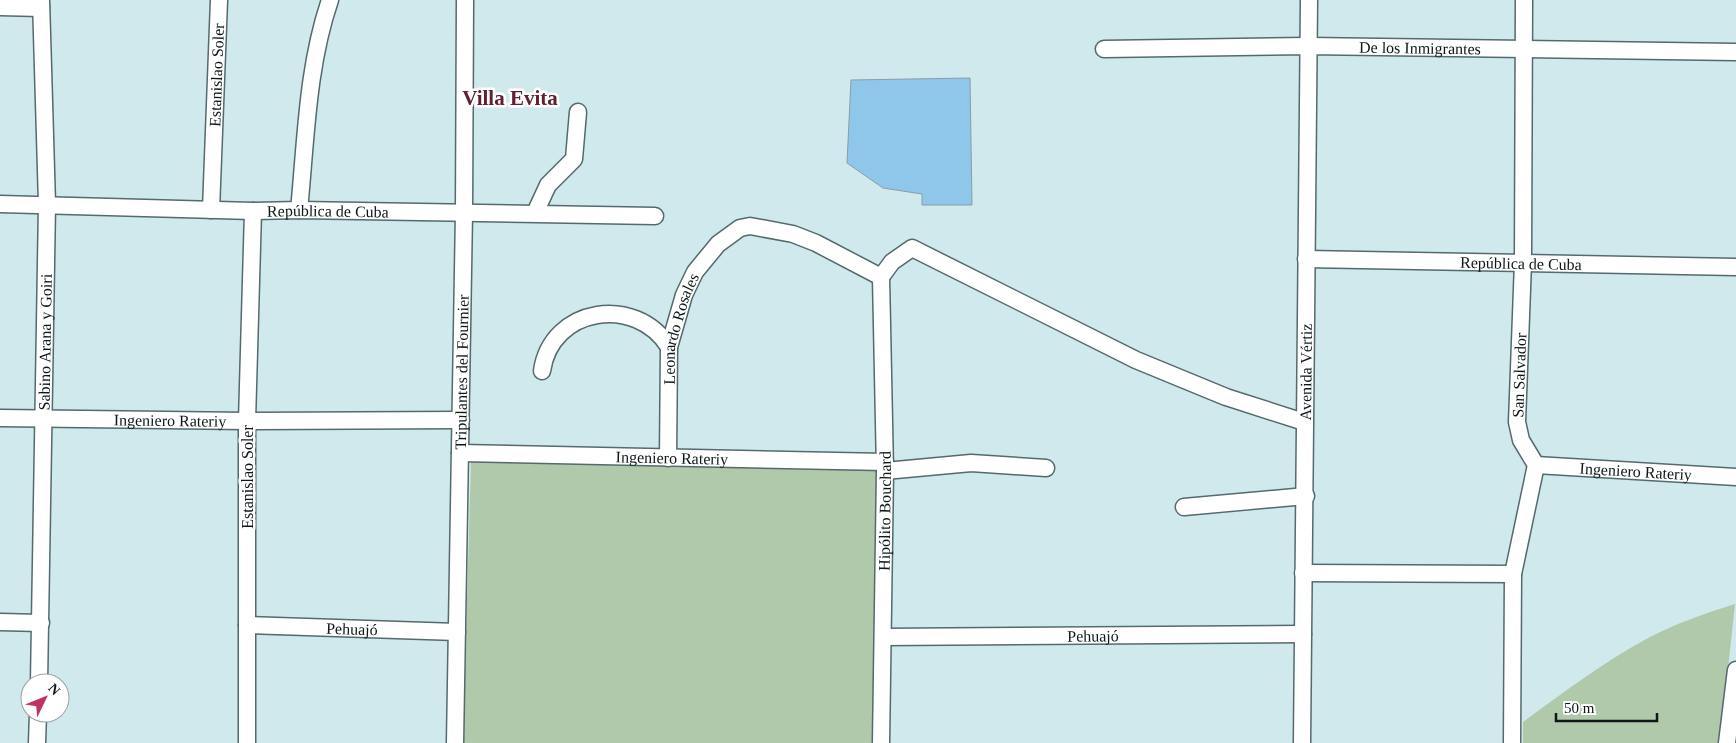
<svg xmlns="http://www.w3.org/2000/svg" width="1736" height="743" viewBox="0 0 1736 743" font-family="Georgia,serif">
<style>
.green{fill:#b0c9ab}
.building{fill:#8fc7ea;stroke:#8a9ca8}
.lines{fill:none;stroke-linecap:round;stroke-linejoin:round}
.minor-casing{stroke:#546a6d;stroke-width:19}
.minor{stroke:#fff;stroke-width:16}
.labels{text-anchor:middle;stroke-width:5;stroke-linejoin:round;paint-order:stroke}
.street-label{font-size:16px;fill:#0e1718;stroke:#fff}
.district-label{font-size:21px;font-weight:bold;fill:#621e32;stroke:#fff}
</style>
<rect width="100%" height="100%" fill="#d0e9ec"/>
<path class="green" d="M471,461l407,7 -5,275h-410z
M1735,604l-15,139h-197v-21c41,-30 82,-61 127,-85 27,-14 56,-24 85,-33z"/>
<path class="building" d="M970,78l2,127h-50v-11l-39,-6 -36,-25 4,-83z"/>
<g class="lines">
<g class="minor-casing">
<g id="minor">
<path d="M0,7l41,1"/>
<path id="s1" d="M1104,49l204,-3 428,6"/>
<path id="s2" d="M0,204l253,7 46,-1 356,6"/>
<path id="s3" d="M211,210l8,-210"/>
<path d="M299,210c7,-70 8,-143 31,-210"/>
<path d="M535,213l13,-28 26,-26 4,-47"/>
<path id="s4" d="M1306,259l430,8"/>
<path d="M881,277l11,-15 20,-14 224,112 90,37 78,25"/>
<path d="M542,371c9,-64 94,-77 127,-24"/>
<path id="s5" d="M0,418l247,3 214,-1"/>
<path id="s6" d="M460,453l425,9"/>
<path id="s7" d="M668,458l1,-111 15,-52 11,-23 23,-28 22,-16 10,-2 43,8 23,9 65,34"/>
<path id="s8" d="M1536,465l200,12"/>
<path d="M885,471l86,-8 75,5"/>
<path d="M1184,507l122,-11"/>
<path d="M1303,573l210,1"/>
<path d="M0,622l41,1"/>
<path id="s9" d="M247,625l210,7"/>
<path id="s10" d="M883,637l420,-3"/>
<path id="s11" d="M39,683l8,-479 -6,-204"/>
<path d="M37,743l1,-30"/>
<path d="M247,743v-322l6,-210"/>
<path id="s12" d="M455,743l9,-531 1,-212"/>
<path id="s13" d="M881,743l4,-272 -4,-194"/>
<path id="s14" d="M1302,743c3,-248 4,-495 7,-743"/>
<path id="s15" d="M1512,743l1,-169 23,-109 -15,-25 -4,-18 6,-160 1,-262"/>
<path d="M1727,743l9,-73"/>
</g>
</g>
<use href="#minor" class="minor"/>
</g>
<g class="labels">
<g class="street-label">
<text dy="6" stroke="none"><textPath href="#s1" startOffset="316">De los Inmigrantes</textPath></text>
<text dy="6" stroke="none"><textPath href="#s3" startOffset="135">Estanislao Soler</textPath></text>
<text dy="6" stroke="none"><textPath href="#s2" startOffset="328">República de Cuba</textPath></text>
<text dy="6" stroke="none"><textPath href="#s4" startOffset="215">República de Cuba</textPath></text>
<text dy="6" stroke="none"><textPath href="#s7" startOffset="131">Leonardo Rosales</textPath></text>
<text dy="6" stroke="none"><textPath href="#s11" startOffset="341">Sabino Arana y Goiri</textPath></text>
<text dy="6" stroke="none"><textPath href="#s12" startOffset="371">Tripulantes del Fournier</textPath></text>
<text dy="6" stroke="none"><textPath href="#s14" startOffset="371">Avenida Vértiz</textPath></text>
<text dy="6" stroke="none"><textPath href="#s15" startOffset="375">San Salvador</textPath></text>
<text dy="6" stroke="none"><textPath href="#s5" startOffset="170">Ingeniero Rateriy</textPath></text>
<text dy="6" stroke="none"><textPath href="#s6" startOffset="212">Ingeniero Rateriy</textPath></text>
<text dy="6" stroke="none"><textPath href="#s8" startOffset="100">Ingeniero Rateriy</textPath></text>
<text transform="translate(247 477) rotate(-90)" y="6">Estanislao Soler</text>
<text dy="6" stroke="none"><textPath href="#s13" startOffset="232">Hipólito Bouchard</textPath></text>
<text dy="6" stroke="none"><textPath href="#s9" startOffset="105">Pehuajó</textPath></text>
<text dy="6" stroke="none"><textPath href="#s10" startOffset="210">Pehuajó</textPath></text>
</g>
<g class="district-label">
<text x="510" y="105">Villa Evita</text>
</g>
</g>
<g transform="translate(45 698) rotate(47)"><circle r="24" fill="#ffffff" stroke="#9fa2a3"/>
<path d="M0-4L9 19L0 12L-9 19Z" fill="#c03261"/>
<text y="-8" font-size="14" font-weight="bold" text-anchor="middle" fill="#0e1718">N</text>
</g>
<path d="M1556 713v8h101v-8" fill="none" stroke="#0e1718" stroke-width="2.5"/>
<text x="1564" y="713" font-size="15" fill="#0e1718" stroke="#ffffff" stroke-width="4" paint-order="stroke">50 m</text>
</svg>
